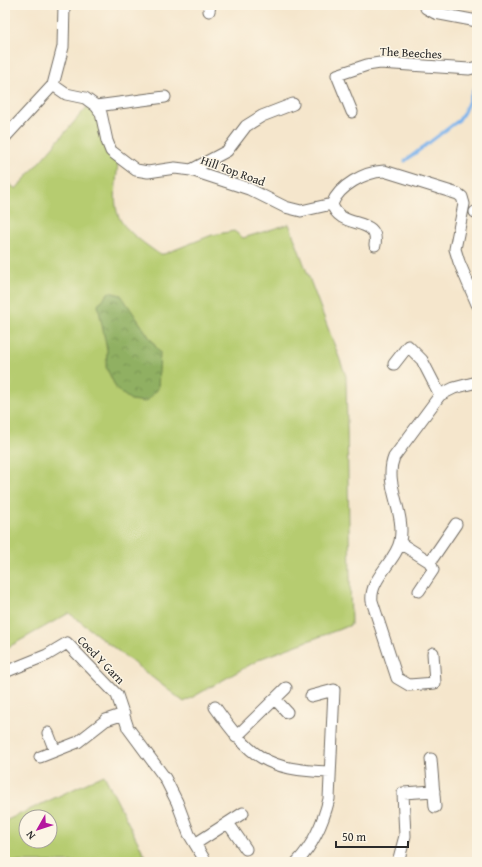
<svg xmlns="http://www.w3.org/2000/svg" width="482" height="867" viewBox="0 0 482 867" font-family="'Gentium Book Plus',serif">
<style>
.grass{fill:#b6cc70;stroke:#707c4e;fill-rule:evenodd}
.forest{fill:url(#forest-crowns);stroke:#5e6e46}
.lines{fill:none;stroke-linecap:round;stroke-linejoin:round}
.stream{stroke:#7db4ec;stroke-width:3}
.minor-casing{stroke:#726c63;stroke-width:13}
.minor{stroke:#fff;stroke-width:11}
.labels{text-anchor:middle;stroke-width:3;stroke-linejoin:round;paint-order:stroke}
.street-label{font-size:12px;fill:#2b2b2b;stroke:#fcf5e5}
</style>
<defs>
<pattern id="forest-crowns" width="20" height="18" patternUnits="userSpaceOnUse"><rect width="20" height="18" fill="#90b062"/><path d="M2 6a3 3 0 1 1 6 0M12 15a3 3 0 1 1 6 0" fill="none" stroke="#768f51"/></pattern>
</defs>
<rect width="100%" height="100%" fill="#fcf5e5"/>
<filter id="ink" filterUnits="userSpaceOnUse"><feTurbulence type="fractalNoise" baseFrequency=".025" numOctaves="2"/><feDisplacementMap in="SourceGraphic" scale="8" xChannelSelector="R" yChannelSelector="G"/><feConvolveMatrix kernelMatrix="1 2 1 2 8 2 1 2 1" color-interpolation-filters="sRGB"/></filter>
<filter id="wash" filterUnits="userSpaceOnUse"><feTurbulence type="fractalNoise" baseFrequency=".012" numOctaves="4" result="noise"/><feDisplacementMap in="SourceGraphic" scale="16" xChannelSelector="R" yChannelSelector="G"/><feGaussianBlur stdDeviation="0.9" result="paint"/><feColorMatrix in="noise" values="0 0 0 0 0 0 0 0 0 0 0 0 0 0 0 0 0 1.4 0 .05"/><feComposite in="paint" operator="in"/></filter>
<g filter="url(#wash)">
<rect width="100%" height="100%" fill="#f5e6cc"/>
<path class="grass" d="M87,107l9,7 13,42 9,7c-6,56 -5,58 41,91h5l48,-19 22,-4 9,7 46,-14 57,152 5,249 -89,33 -78,44 -115,-89 -64,36v-468l11,8z
M104,775l44,87h-143v-41zM26,817h24v24h-24z"/>
<path class="forest" d="M109,292l12,3 39,58 -2,36 -12,13 -15,-2 -14,-10 -11,-23 1,-17 -9,-45z"/>
<g class="lines">
<path class="stream" d="M405,161l54,-41 5,-8 10,-24"/>
</g>
</g>
<g filter="url(#ink)">
<g class="lines">
<g class="minor-casing">
<path id="minor" d="M426,8l9,5 42,8
M209,11l1,-6
M53,85l13,9 19,4 11,8 5,7 6,28 4,10 25,19 12,2 27,-4 16,2 58,19 36,18 16,4 31,-7
M96,106l69,-9
M352,112l-15,-37 30,-10 13,-2 89,6 8,-2
M5,137l48,-52 10,-38 1,-42
M191,170l36,-19 19,-25 16,-10 31,-12
M332,204c7,-18 32,-32 52,-33l74,23 4,3 2,7 -9,45 4,13 18,42
M332,204c8,27 48,11 43,41
M475,212l2,-1
M394,364l14,-18 14,14 18,35
M400,543l30,19
M419,591l14,-21 -3,-8 26,-38
M433,653l2,30 -26,2 -12,-7 -25,-77c-3,-22 25,-41 28,-60 6,-29 -17,-57 -6,-84l46,-62 14,-7 23,-6
M5,672l42,-17 20,-12 50,52 11,33 37,50 12,24 12,32 17,28
M275,699l12,13
M215,707c36,51 51,63 115,65
M48,733l7,18
M236,737l50,-49
M40,757l38,-15 28,-22 18,-6
M431,759l4,48
M228,823l18,26
M195,844l48,-31
M297,862c17,-18 26,-39 32,-63l5,-109 -23,6
M398,862l7,-26 -2,-43 31,-2"/>
</g>
<use href="#minor" class="minor"/>
</g>
</g>
<g class="labels">
<g class="street-label">
<text transform="translate(411 53) rotate(3)" y="4">The Beeches</text>
<text transform="translate(233 171) rotate(20)" y="4">Hill Top Road</text>
<text transform="translate(101 660) rotate(46)" y="4">Coed Y Garn</text>
</g>
</g>
<rect width="482" height="867" fill="none" stroke="#fcf5e5" stroke-width="20"/>
<g transform="translate(38 829) rotate(231)"><circle r="19" fill="#fcf5e5" stroke="#a8a49b"/>
<path d="M0-3L7 15L0 10L-7 15Z" fill="#b5179e"/>
<text y="-6" font-size="11" font-weight="bold" text-anchor="middle" fill="#2b2b2b">N</text>
</g>
<path d="M336 841v6h72v-6" fill="none" stroke="#2b2b2b" stroke-width="2"/>
<text x="342" y="841" font-size="12" fill="#2b2b2b" stroke="#fcf5e5" stroke-width="3" paint-order="stroke">50 m</text>
</svg>
